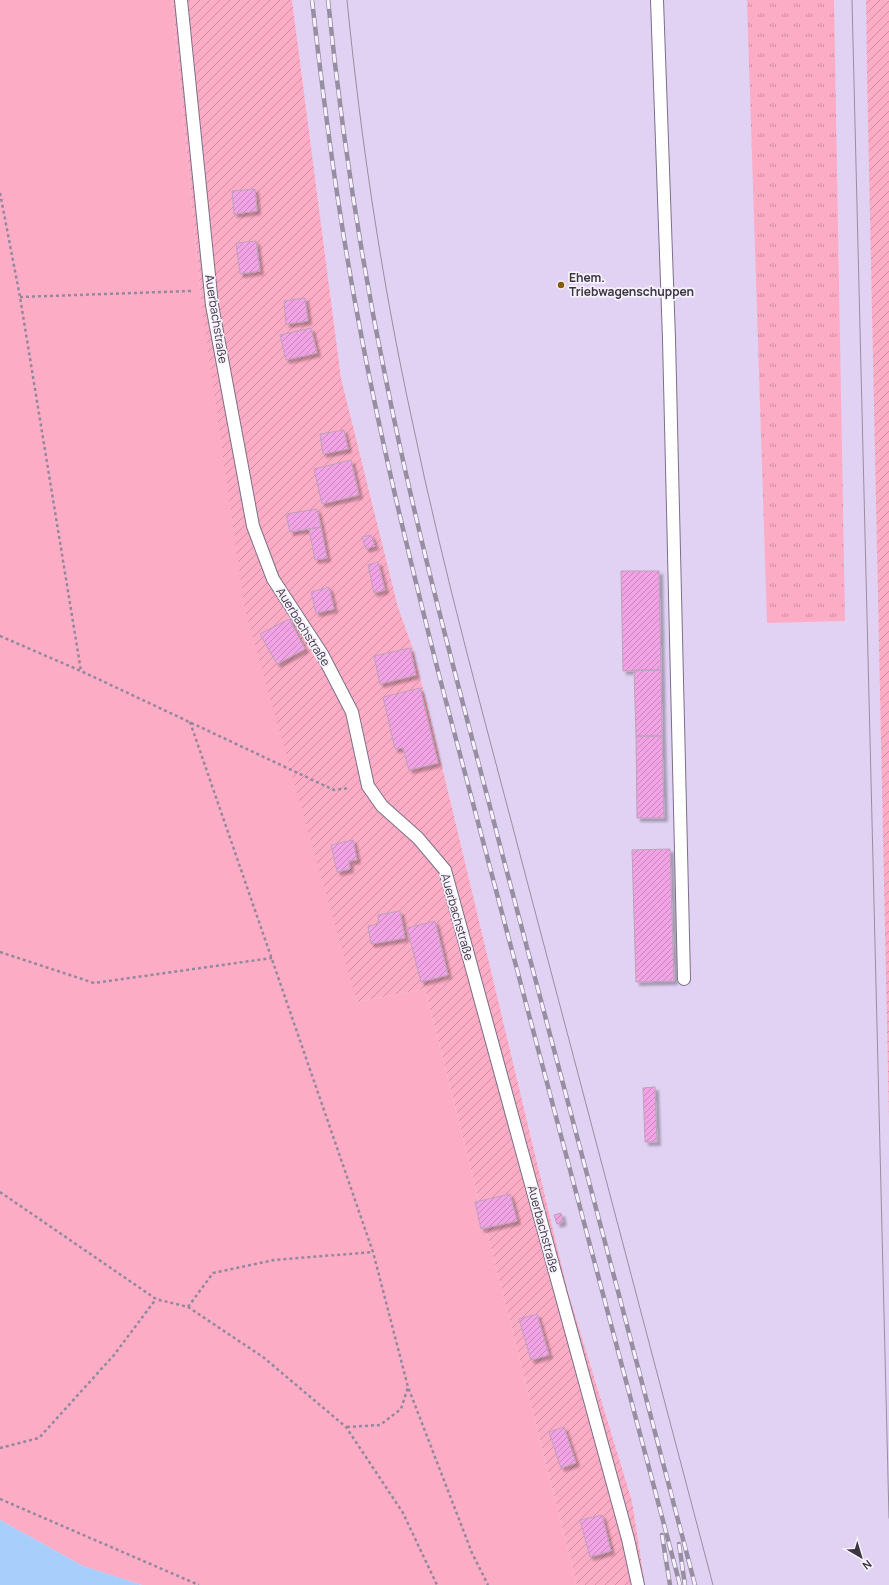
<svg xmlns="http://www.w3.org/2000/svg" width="889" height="1585" viewBox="0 0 889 1585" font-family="Manrope,sans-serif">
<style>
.built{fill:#e1d2f4}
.grass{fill:url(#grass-tufts)}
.park{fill:#fdacc6}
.garden{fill:url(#garden-furrows)}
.water{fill:#a8cefb}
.building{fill:url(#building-hatch);stroke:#bba3b7;filter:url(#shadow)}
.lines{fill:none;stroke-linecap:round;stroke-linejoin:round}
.service-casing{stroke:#7b7088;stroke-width:14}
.path{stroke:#91899b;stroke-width:2.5;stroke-dasharray:3 3;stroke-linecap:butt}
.service{stroke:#fff;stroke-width:12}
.tram{stroke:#978ea2;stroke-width:1}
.rail-casing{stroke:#978ea2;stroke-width:4.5}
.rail{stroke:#f6f1fc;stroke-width:3;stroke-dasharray:9;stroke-linecap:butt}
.poi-dot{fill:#885d00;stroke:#f6f1fc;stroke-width:1.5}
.labels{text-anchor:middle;stroke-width:3.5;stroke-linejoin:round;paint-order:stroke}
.poi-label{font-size:12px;font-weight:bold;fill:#3a353f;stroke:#f6f1fc;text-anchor:start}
.street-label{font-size:12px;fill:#3a353f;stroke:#f6f1fc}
</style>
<defs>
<pattern id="grass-tufts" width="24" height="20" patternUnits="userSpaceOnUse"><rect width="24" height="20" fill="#fdacc6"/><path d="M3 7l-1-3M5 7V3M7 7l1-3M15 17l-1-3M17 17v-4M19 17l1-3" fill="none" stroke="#ce8da2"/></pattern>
<pattern id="garden-furrows" width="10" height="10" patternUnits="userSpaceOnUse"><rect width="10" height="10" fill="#fdacc6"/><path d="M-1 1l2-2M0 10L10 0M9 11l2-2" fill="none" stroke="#ce8da2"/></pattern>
<pattern id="building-hatch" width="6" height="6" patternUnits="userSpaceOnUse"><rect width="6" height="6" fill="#f2a3e6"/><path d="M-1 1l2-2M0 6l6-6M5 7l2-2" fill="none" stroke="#c586bc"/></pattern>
<filter id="shadow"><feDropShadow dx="3.5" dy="3.5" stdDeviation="1" flood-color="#0004"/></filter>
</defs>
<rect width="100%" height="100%" fill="#ede0fc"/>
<path class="built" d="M292,0h574l23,1124v461h-244l-13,-84 -64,-209 -139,-580 -17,-66 -14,-39 -57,-229z"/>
<path class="grass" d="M747,0h87l11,621 -78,2z"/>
<path class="park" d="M0,0h172l30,309 155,693 68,-13 152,596h-435l-59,-19 -83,-46z"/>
<path class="garden" d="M172,0h120l49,378 57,229 14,39 17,66 139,580 64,209 13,84h-68l-152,-596 -68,13 -112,-392 -43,-301z
M866,0h23v1124l-22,-1049z"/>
<path class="water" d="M0,1520l83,46 59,19h-142z"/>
<path class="building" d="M255,189l2,22 -23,3 -2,-23z
M256,241l4,30 -20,3 -4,-31z
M305,298l3,23 -22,3 -2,-23z
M311,328l6,25 -31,7 -6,-25z
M344,430l4,19 -25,5 -3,-20z
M351,460l8,35 -37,9 -8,-35z
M317,509l4,18 -31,5 -4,-18z
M321,527l6,31 -12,2 -6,-31z
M371,535l4,11 -9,3 -4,-12z
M378,562l7,28 -11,3 -6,-28z
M621,571h38l2,99 -38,1z
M329,587l5,22 -18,4 -5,-21z
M289,619l16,30 -28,15 -17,-30z
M410,648l6,27 -36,9 -6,-28z
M634,670h27l1,66h-26z
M420,688l18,75 -29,7 -6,-22 -8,1 -12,-52z
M636,736h26l2,82h-27z
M353,840l4,20 -8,1 1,8 -13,3 -6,-27z
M670,849l4,132 -38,1 -4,-132z
M400,911l5,27 -34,6 -3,-18 11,-2 -1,-9z
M435,921l13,54 -27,7 -14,-54z
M655,1087l2,55h-12l-2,-54z
M510,1194l7,27 -36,8 -6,-27z
M561,1213l2,9 -6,2 -3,-9z
M537,1314l12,41 -18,5 -12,-41z
M564,1427l12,36 -15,5 -12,-36z
M602,1515l9,36 -21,6 -10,-37z"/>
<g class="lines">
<g class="service-casing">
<path id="service" d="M181,0l31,305 41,221 20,53 49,75 30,58 16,74 14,20 36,32 27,32 183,669 10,46
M657,0l12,339 15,640"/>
</g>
<path class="path" d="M0,193l20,104 61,374
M20,297l171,-6
M0,636l81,35 253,119 16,-2
M190,722l183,530 35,135 64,166 16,32
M0,952l94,31 178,-25
M0,1192l156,107 32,8 75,50 83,70 57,86 34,72
M188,1307l25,-34 61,-13 99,-8
M347,1427l33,-2 21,-16 7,-22
M0,1448l39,-10 75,-83 42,-56
M0,1499l199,86"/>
<use href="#service" class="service"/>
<path class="tram" d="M347,0c14,141 35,282 65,420 32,155 75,308 115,461 62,234 124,469 186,704
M852,0l37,1518"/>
<g class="rail-casing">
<path id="rail" d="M312,0c12,106 26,213 46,318 22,120 51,238 81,357l241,910
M328,0c13,128 32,254 58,380 32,161 76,318 117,477 64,243 129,485 192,728
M662,1535l8,50
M679,1544l6,41"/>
</g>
<use href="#rail" class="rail"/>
</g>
<circle class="poi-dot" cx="561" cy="285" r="4"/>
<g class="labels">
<g class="poi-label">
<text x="569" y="282">Ehem.<tspan x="569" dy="14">Triebwagenschuppen</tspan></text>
</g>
<g class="street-label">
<text transform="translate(216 319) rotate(81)" y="4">Auerbachstraße</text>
<text transform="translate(303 627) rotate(58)" y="4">Auerbachstraße</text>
<text transform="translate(457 917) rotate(74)" y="4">Auerbachstraße</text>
<text transform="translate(543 1229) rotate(75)" y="4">Auerbachstraße</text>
</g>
</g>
<g transform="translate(861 1557) rotate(142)" stroke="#f6f1fc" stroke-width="3" paint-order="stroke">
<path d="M0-3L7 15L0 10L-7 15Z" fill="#3a353f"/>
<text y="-6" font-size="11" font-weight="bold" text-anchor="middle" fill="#3a353f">N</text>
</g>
</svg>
